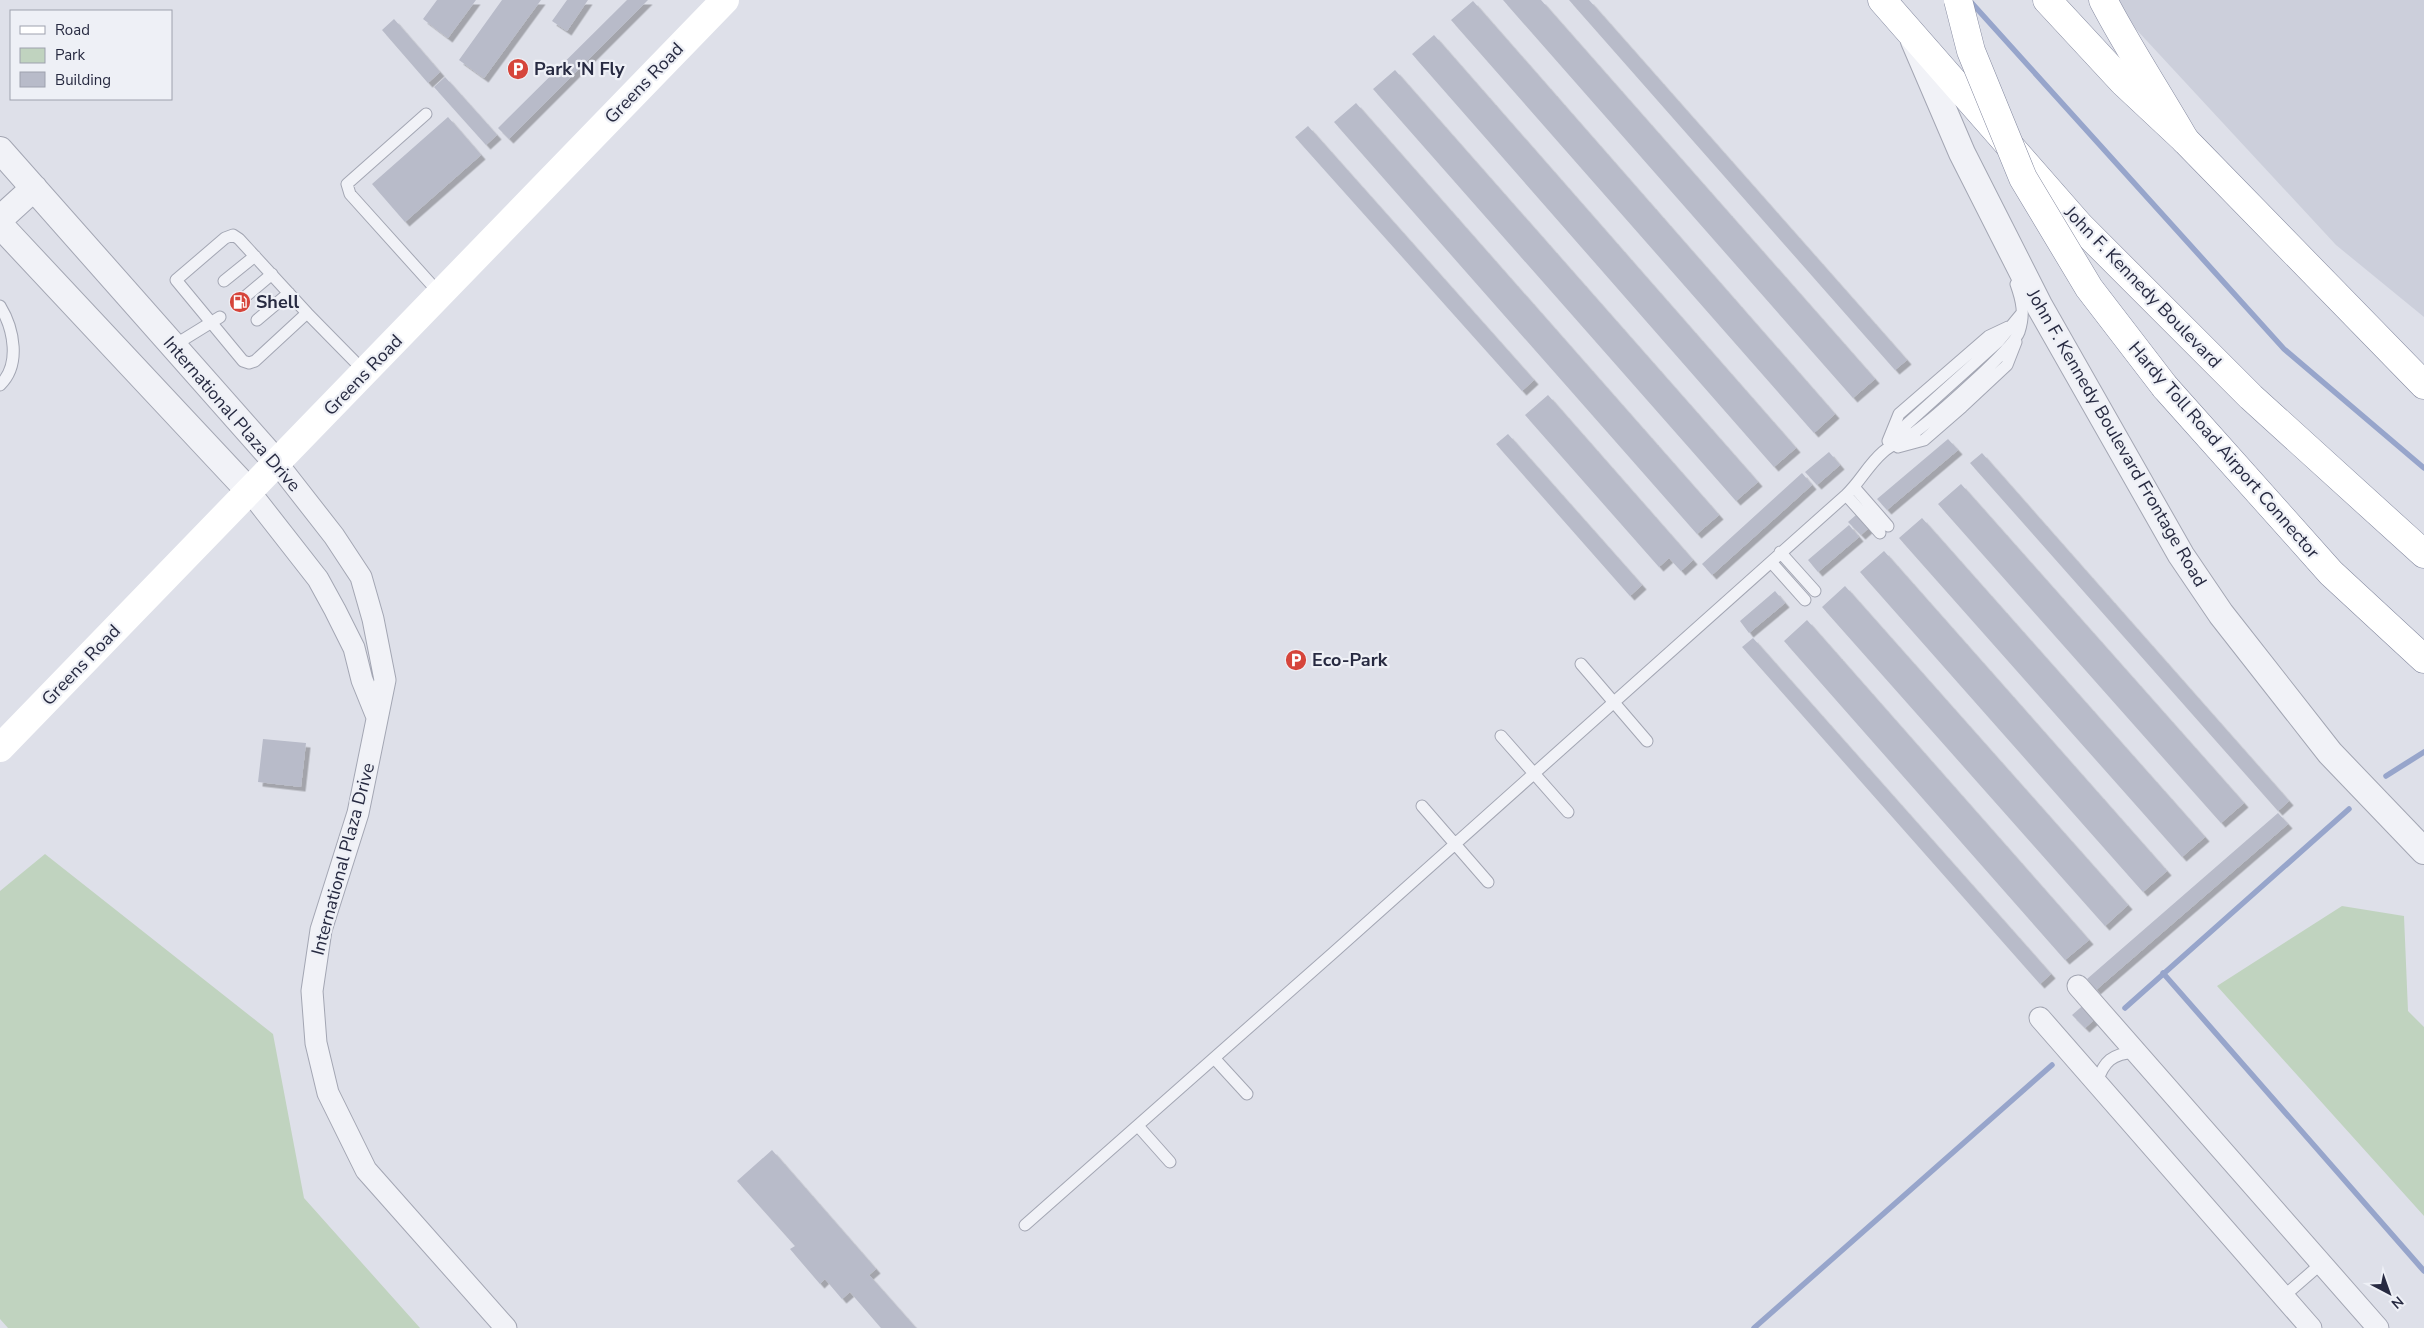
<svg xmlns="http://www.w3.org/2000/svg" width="2424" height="1328" viewBox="0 0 2424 1328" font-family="'Nunito Sans',sans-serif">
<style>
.built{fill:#cccfdb}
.green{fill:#c0d3bf}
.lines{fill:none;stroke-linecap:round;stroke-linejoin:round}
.stream{stroke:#97a5cb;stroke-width:5.5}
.building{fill:#b8bbc9;filter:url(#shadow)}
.service-casing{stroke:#a3a6b3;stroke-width:13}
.minor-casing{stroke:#a3a6b3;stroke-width:23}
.tertiary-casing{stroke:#a3a6b3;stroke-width:28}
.trunk-casing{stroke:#858aa0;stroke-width:29}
.motorway-casing{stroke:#858aa0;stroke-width:29}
.service{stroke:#f1f2f7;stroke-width:11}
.minor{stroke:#f1f2f7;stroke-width:21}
.tertiary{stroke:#f1f2f7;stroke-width:26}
.secondary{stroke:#fff;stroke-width:28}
.trunk{stroke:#fff;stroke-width:28}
.motorway{stroke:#fff;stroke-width:28}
.motorway-bridge-casing{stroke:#858aa0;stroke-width:29;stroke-linecap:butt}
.motorway-bridge{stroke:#fff;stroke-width:28}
.labels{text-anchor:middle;stroke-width:4.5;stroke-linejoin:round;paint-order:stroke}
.poi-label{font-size:18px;font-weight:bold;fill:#272a41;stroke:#eef0f6;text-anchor:start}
.street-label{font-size:18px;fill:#272a41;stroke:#eef0f6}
</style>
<defs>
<filter id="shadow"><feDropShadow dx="4.5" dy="4.5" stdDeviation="0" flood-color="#0004"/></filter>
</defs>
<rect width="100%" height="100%" fill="#dee0e9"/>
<path class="built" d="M2109,0h315v317l-88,-72z"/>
<path class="green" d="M45,854l228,180 31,164 116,130h-412l-8,-9v-428z
M2342,906l62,10 4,95 16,16v189l-207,-230z"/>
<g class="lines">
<path class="stream" d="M1969,0l315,349 140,119
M2386,776l38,-24
M2163,973l261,298
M2125,1008l224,-199
M1754,1328l298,-263"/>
</g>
<path class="building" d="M437,0h39l-28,38 -25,-19z
M502,0h39l-57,78 -25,-18z
M567,0h21l-21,31 -15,-10z
M627,0h21l-139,139 -11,-11z
M1503,0h38l334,379 -22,19z
M1569,0h20l318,360 -12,10z
M1473,1l362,413 -21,19 -363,-413z
M394,19l46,53 -12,11 -46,-53z
M1434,35l362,413 -22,19 -362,-413z
M1395,70l363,412 -22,19 -363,-412z
M445,77l52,58 -11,10 -52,-58z
M1356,103l363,412 -22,19 -363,-412z
M448,117l33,38 -76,67 -33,-38z
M1308,126l226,254 -12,11 -227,-254z
M1548,395l145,165 -12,11 -12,-13 -10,9 -134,-152z
M1508,434l134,151 -12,11 -134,-152z
M1948,439l10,11 -71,60 -10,-11z
M1829,452l11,13 -23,20 -12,-13z
M1982,453l307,348 -11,10 -308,-348z
M1802,473l10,12 -100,90 -10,-11z
M1961,484l283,319 -23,20 -283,-319z
M1872,501l12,13 -23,21 -13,-13z
M1922,518l283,319 -23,20 -283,-319z
M1849,525l10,12 -41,35 -10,-12z
M1884,551l283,320 -24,21 -283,-320z
M1845,586l283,319 -23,21 -283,-319z
M1775,591l10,12 -36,30 -9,-12z
M1807,620l282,320 -24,20 -281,-319z
M1753,638l298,336 -11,10 -298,-337z
M263,739l43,4 -5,44 -43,-5z
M2278,813l10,11 -192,166 -9,-11z
M2095,995l12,13 -22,20 -13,-13z
M772,1150l104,119 -7,6 47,53h-35l-31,-36 -8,7 -17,-20 -5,5 -30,-35 5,-3 -58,-65z"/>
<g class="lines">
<g class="service-casing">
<path id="service" d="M426,114l-79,70 3,10 90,100
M224,281l31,-25
M240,301l32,-27
M0,306c14,23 21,59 0,79
M307,313l-68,-74 -6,-4 -8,3 -49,42 67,81 6,2 6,-2 52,-48 58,59
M257,320l32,-27
M173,346l47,-29
M1888,441l11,-27 90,-78 19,-9
M1892,442l15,-18 91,-82 24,-29
M1898,447l26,-7 38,-33 45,-42 9,-23
M1854,487l34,39
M1846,495l34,38
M1780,552l35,39
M1771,562l34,38
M1581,664l66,77
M1501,736l67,76
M1422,806l66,76
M1214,1058l33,36
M2097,1082c7,-21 15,-28 38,-30
M1138,1126l32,36
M1025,1225l308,-272 513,-458c14,-13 22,-30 37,-43 9,-8 22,-13 32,-20 19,-14 98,-83 104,-100 6,-18 3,-31 -3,-48
M2284,1296l38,-33"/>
</g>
<g class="minor-casing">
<path id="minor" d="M277,463l57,73 27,41 12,42 12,61 -27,133 -37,117 -9,61 4,52 12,50 38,77 140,158
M250,492l68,87 17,31 19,38 8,32 15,37
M2078,986l300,342
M2040,1018l271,310"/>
</g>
<g class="tertiary-casing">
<path id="tertiary" d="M1914,41l48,112 78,154 141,248 40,59 109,139 94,98
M0,150l277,313
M0,219l34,-31
M0,225l250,267"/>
</g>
<g class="trunk-casing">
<path id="trunk" d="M1882,0l198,226 171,171 173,157
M2047,0l76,82 62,58 239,245"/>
</g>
<g class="motorway-casing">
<path id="motorway" d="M2103,0c25,48 55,93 82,140
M2165,387l166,186 93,86"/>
</g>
<use href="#service" class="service"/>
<use href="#minor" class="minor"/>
<use href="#tertiary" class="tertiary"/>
<path class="secondary" d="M0,748l725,-748"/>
<use href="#trunk" class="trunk"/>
<use href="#motorway" class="motorway"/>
<g class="motorway-bridge-casing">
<path id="motorway-bridge" d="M1958,0l13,51 52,127 66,110 76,99"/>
</g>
<use href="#motorway-bridge" class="motorway-bridge"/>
</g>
<defs>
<g id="parking-disc" transform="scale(1.125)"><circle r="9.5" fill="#d6453b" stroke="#eef0f6"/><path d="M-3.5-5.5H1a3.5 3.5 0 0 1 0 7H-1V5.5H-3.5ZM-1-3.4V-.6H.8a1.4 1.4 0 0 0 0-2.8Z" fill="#fff"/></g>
<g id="fuel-disc" transform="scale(1.125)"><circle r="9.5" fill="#d6453b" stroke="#eef0f6"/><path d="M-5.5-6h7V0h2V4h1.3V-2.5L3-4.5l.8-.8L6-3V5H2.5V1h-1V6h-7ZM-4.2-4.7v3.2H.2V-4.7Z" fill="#fff"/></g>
</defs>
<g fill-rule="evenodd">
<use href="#parking-disc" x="518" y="69"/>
<use href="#fuel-disc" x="240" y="302"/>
<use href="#parking-disc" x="1296" y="660"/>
</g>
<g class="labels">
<g class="poi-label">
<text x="534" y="75">Park 'N Fly</text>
<text x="256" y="308">Shell</text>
<text x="1312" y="666">Eco-Park</text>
</g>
<g class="street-label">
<text transform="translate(644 83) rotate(-46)" y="6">Greens Road</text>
<text transform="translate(2143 287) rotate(46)" y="6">John F. Kennedy Boulevard</text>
<text transform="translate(363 375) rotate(-46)" y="6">Greens Road</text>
<text transform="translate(232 414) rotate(49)" y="6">International Plaza Drive</text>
<text transform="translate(2117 438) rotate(60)" y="6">John F. Kennedy Boulevard Frontage Road</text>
<text transform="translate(2224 450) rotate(49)" y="6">Hardy Toll Road Airport Connector</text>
<text transform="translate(81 665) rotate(-46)" y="6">Greens Road</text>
<text transform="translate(343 859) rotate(-75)" y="6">International Plaza Drive</text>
</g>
</g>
<rect x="10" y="10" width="162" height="90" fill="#eef0f6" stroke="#9ea1ae"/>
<rect x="20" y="26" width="25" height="8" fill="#ffffff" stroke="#9ea1ae"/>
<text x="55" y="35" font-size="15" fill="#272a41">Road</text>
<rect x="20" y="48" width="25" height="15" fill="#c0d3bf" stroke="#9ea1ae"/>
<text x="55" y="60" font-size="15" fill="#272a41">Park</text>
<rect x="20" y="72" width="25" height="15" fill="#b8bbc9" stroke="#9ea1ae"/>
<text x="55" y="85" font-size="15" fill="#272a41">Building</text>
<g transform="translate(2389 1293) rotate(139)" stroke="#eef0f6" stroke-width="4" paint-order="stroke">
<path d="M0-4L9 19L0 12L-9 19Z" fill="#272a41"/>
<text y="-8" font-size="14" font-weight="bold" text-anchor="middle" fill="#272a41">N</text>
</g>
</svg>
